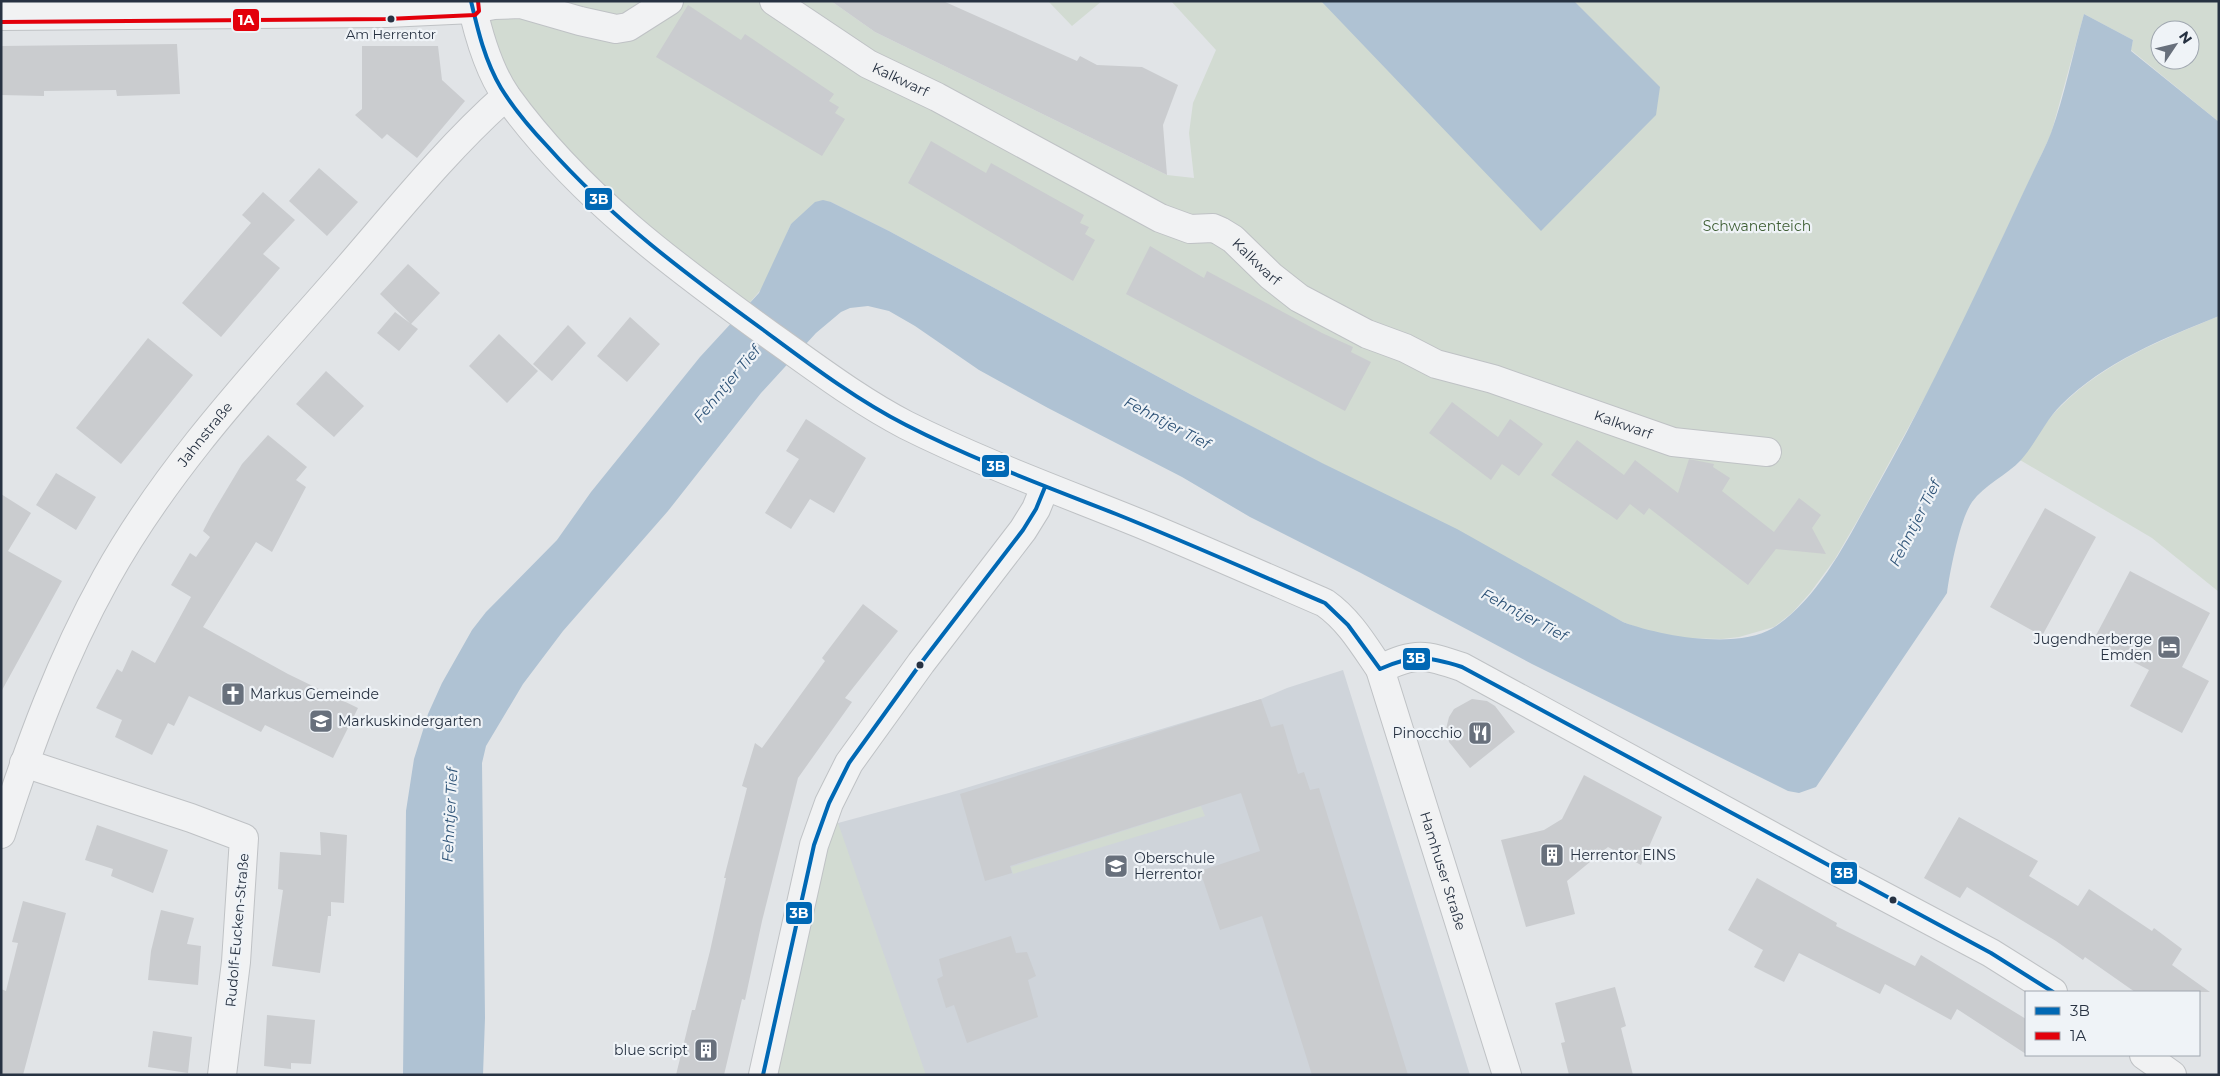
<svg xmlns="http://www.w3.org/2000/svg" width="2220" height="1076" viewBox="0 0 2220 1076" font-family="Montserrat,sans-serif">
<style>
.built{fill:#cfd4da}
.green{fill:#d2dbd2;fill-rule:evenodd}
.water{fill:#afc2d3}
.building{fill:#cacccf}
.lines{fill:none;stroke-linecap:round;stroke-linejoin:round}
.minor-casing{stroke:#bfc2c5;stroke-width:30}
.minor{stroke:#f1f2f3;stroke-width:28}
.bus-1-casing{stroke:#eff3f7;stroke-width:8}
.bus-2-casing{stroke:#eff3f7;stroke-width:8}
.bus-1{stroke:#0068b4;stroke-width:4}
.bus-2{stroke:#e3000b;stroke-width:4}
.bus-dot{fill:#273242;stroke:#eff3f7;stroke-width:2}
.labels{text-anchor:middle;stroke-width:4.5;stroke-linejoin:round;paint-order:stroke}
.bus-label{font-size:13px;fill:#273242;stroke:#eff3f7}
.street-label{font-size:14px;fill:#273242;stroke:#eff3f7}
.park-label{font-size:14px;fill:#3e5e34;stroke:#eff3f7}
.poi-label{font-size:14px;fill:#273242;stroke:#eff3f7;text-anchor:start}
.water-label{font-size:15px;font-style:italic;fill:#2f5478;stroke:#eff3f7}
.line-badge{stroke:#eff3f7;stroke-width:2}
.badge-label{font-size:14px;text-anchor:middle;font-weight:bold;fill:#fff}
</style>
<rect width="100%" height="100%" fill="#e1e4e7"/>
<path class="built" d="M1343,670l127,405h-684l52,-252 111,-30 312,-94 26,-11z"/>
<path class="green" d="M521,1h310l44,31 292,143 27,3 -5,-45 4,-30 23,-53 -45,-49h1048v121l-88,-72 2,-10 -49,-26 -33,120 -104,223 -87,159 -25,43 -25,34 -18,20 -18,14 -35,10 -17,2 -37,-1 -39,-7 -23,-9 -433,-228 -301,-163 -58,-29 -40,22 -27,62 -24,28 -138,-110 -120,-162 12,-37zM2160,30h30v30h-30z
M1048,1h54l-30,25z
M2219,316v276l-67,-54 -132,-78c14,-18 25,-39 42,-55 43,-43 102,-66 157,-89z
M1201,806l4,10 -192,58 -2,-7z
M825,815l13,8 88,252h-162z"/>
<path class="water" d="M1321,1h253l86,86 -4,28 -115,116z
M2084,14l49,26 -2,11 88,71v194c-55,22 -115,46 -158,89 -16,16 -25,38 -40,55 -14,15 -37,25 -49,42 -12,17 -22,69 -25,91l-4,6 -127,188 -17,6 -11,-2 -256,-127 -173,-92 -109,-55 -68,-40 -134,-69 -69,-38 -64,-44 -26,-15 -21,-5 -18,2 -9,4 -25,21 -55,60 -93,118 -105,120 -40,53 -37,62 -4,17 3,255 -2,57h-80l3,-264 8,-52 14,-45 14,-31 30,-53 14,-18 71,-72 34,-48 109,-135 59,-64 32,-69 24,-22 8,-2 8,2 58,29 301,163 132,69 135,66 166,93c37,14 114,28 150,6 46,-29 75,-90 101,-136 44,-78 83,-158 121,-239 13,-27 25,-54 38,-81 6,-13 13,-26 18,-39 14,-39 22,-80 33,-119z"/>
<path class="building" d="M831,1h112l134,60 3,-5 17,9 45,2 36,18 -15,40 4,50 -292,-143z
M688,5l53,35 4,-6 89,60 -5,7 10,6 -4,6 10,6 -23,37 -166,-99z
M177,44l3,50 -63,2 -1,-6 -72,1v5l-43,-1v-49z
M362,46h76l4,34 23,21 -48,57 -30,-24 -5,5 -27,-24 7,-6z
M931,141l55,32 5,-10 93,52 -4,8 9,4 -4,7 10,6 -22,41 -165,-98z
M319,168l39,34 -31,34 -38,-35z
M263,192l32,28 -32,34 17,14 -59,69 -39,-34 69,-80 -9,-8z
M1150,246l54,32 3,-7 115,62 31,14 -2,5 20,10 -26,49 -219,-117z
M408,264l32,29 -29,31 -31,-30z
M395,312l23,17 -19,22 -22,-18z
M630,317l30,27 -33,38 -30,-26z
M568,325l18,18 -34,38 -19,-17z
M499,334l39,37 -31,32 -38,-37z
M148,338l45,37 -72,89 -45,-36z
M326,371l38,35 -30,31 -38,-33z
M1452,402l46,35 12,-18 33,25 -24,32 -17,-12 -11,16 -62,-47z
M806,419l60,39 -32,55 -24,-14 -19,30 -26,-16 34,-54 -13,-8z
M268,435l39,32 -11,13 10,7 -34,65 -16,-10 -53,85 85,47 70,34 -25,50 -68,-33 -4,7 -72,-36 -15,30 -6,-3 -16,32 -37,-18 7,-17 -26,-12 21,-39 5,3 10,-22 23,13 36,-66 -20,-12 19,-32 6,4 14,-20 -7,-6 9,-17 30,-50z
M1577,440l47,35 11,-15 43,33 11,-34 25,5 -1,3 17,11 -8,13 52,41 25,-34 22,17 -9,13 14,26 -50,-5 -28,36 -99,-77 -5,7 -14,-11 -13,16 -66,-45z
M56,473l40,24 -20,33 -40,-25z
M1,494l30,19 -23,38 54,30 -61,111z
M2045,508l51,29 -54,99 -52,-29z
M2130,571l80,42 -28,54 27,14 -27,52 -52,-27 19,-36 -56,-29z
M863,604l35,27 -53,67 7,4 -54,76 -36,143 -17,79 -3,-1 -18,76h-48l16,-65h3l15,-59 16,-73h-2l23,-90 -5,-2 13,-43 7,5 63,-87 -3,-3z
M1261,699l10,28 12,-3 15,50 6,-2 6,18 9,-2 89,287h-96l-50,-159 -42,14 -20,-59 60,-20 -19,-58 -231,73 2,7 -27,8 -25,-87z
M1472,699l15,2 8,5 20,26 -45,36 -21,-26 -3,-13 3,-12 5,-8z
M1584,775l78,42 -21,48 -33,-18 -41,34 8,33 -49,13 -25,-87 43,-10 18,-11z
M1959,817l79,44 -9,15 49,30 11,-17 63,42 2,-3 28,21 -10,16 38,27h-75l-50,-35 -2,3 -27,-19 -89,-54 -7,11 -36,-20z
M97,825l71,25 -15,43 -42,-17 2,-7 -28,-9z
M320,832l27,3 -3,68 -13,-1v14h-3l-8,57 -48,-7 11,-76 -5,-1 2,-37 41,3z
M1757,878l80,45 -1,3 79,40 6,-11 105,64v35l-69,-45 -6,11 -66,-36 -5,10 -81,-41 -15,29 -30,-15 9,-17 -35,-20z
M23,901l43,12 -43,162h-22v-86l5,2 12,-48 -6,-1z
M161,910l33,8 -7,26 14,2 -3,39 -50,-5 3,-29z
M1011,936l5,17 11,-1 9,24 -8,4 10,37 -71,26 -13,-38 -8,3 -9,-29 6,-3 -4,-17z
M1615,987l11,39 -5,2 12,47h-64l-8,-32 4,-1 -10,-39z
M267,1015l48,5 -4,44 -20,-1v6l-27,-3z
M153,1031l39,6 -4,36 -40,-6z"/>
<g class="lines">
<g class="minor-casing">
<g id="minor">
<path id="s1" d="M471,1c7,33 17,69 36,96 71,98 167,169 264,239 44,31 87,64 135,89 78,39 159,68 240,101 60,25 119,51 179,77 24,17 38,41 55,66l127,406"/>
<path id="s2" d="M774,1l94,63 69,33 223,121 30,11 23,-1 7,3 13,8 38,37 28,22 68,36 38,14 31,16 57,15 180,63 94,10"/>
<path d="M1,16l386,-3 86,-4 21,-4 27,-1 59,17 36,8 12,-2 41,-26"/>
<path d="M1380,669c36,-17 44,-15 82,-2l363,198 166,88 62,39"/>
<path d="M24,763l167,55 53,20 -8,124 -14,113"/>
<path id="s3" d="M1,834c28,-88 60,-175 105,-256 62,-112 151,-206 234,-301 54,-62 105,-127 166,-181"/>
<path d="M2144,1055l28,20"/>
<path d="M763,1075l51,-230 15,-42 20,-40 72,-100 102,-133 13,-21 9,-22"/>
</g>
</g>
<use href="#minor" class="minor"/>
<g class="bus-1-casing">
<path id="bus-1" d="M471,1c7,30 14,60 30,87 13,21 30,41 47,59 63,71 138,127 214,182 46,34 93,70 144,96 68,35 139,61 210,89 70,28 139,59 209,89l23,22 32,44c33,-15 48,-13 82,-2l529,286 62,39
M763,1075l51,-230 15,-42 20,-40 72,-100 102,-133 13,-21 9,-22"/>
</g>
<g class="bus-2-casing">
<path id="bus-2" d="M1,22l386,-3 88,-4 4,-4 -1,-10"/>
</g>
<use href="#bus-1" class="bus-1"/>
<use href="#bus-2" class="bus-2"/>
</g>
<defs>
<g id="hotel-square" transform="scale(1.25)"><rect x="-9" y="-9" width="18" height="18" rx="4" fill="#68707c" stroke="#eff3f7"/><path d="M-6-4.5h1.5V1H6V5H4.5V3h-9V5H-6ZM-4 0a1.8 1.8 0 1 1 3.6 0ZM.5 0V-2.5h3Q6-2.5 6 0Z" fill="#fff"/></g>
<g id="church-square" transform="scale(1.25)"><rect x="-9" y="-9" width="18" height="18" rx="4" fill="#68707c" stroke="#eff3f7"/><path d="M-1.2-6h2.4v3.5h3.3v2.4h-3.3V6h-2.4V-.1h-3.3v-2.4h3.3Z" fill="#fff"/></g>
<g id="school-square" transform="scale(1.25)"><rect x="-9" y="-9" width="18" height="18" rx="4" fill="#68707c" stroke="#eff3f7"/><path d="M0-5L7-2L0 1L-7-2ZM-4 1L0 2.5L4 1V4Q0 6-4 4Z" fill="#fff"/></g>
<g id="restaurant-square" transform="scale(1.25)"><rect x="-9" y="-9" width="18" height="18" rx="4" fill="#68707c" stroke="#eff3f7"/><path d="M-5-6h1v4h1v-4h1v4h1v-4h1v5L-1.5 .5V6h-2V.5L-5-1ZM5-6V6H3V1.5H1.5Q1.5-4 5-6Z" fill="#fff"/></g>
<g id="building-square" transform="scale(1.25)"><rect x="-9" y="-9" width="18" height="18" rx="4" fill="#68707c" stroke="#eff3f7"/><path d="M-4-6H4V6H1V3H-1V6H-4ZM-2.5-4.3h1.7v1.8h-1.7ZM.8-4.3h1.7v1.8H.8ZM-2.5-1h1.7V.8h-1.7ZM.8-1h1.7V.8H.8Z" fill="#fff"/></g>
</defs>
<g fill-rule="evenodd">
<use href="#hotel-square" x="2169" y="647"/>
<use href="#church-square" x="233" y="694"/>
<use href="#school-square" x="321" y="721"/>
<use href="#restaurant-square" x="1480" y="733"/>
<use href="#building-square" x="1552" y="855"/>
<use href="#school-square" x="1116" y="866"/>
<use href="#building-square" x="706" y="1050"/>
</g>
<g class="bus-dot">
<circle cx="391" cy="19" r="4.5"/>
<circle cx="920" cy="665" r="4.5"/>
<circle cx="1893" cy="900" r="4.5"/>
</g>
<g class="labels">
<g class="bus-label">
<text x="391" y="39">Am Herrentor</text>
</g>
<g class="street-label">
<text dy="5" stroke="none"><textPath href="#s2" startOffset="149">Kalkwarf</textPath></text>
<text dy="5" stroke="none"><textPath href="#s2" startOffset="554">Kalkwarf</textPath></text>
<text dy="5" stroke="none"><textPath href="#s2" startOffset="959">Kalkwarf</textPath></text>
<text dy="5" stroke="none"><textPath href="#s3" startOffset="452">Jahnstraße</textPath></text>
<text dy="5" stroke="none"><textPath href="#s1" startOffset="1376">Hamhuser Straße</textPath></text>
<text transform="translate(237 930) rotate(-85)" y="5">Rudolf-Eucken-Straße</text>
</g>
<g class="park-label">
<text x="1757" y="231">Schwanenteich</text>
</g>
<g class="poi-label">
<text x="2152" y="644" text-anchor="end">Jugendherberge<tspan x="2152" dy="16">Emden</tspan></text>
<text x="250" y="699">Markus Gemeinde</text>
<text x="338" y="726">Markuskindergarten</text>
<text x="1462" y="738" text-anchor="end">Pinocchio</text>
<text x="1570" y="860">Herrentor EINS</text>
<text x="1134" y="863">Oberschule<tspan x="1134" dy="16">Herrentor</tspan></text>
<text x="688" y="1055" text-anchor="end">blue script</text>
</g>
<g class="water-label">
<text transform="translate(727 384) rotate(-50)" y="5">Fehntjer Tief</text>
<text transform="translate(1167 423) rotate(28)" y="5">Fehntjer Tief</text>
<text transform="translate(1915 523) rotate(-63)" y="5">Fehntjer Tief</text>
<text transform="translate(1524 615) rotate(28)" y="5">Fehntjer Tief</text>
<text transform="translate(450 815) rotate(-87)" y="5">Fehntjer Tief</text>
</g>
</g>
<g class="line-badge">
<rect x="232" y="8" width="28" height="24" rx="5" fill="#e3000b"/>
<rect x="584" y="187" width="29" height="24" rx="5" fill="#0068b4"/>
<rect x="981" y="454" width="29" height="24" rx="5" fill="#0068b4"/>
<rect x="1402" y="647" width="29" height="24" rx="5" fill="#0068b4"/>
<rect x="1830" y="861" width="28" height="24" rx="5" fill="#0068b4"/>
<rect x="785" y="901" width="28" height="24" rx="5" fill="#0068b4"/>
</g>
<g class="badge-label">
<text x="246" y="25">1A</text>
<text x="599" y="204">3B</text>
<text x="996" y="471">3B</text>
<text x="1416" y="663">3B</text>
<text x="1844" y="878">3B</text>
<text x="799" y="918">3B</text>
</g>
<rect width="2220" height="1076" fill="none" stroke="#273242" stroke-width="5"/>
<rect x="2025" y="991" width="175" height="65" fill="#eff3f7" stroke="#9fa6af"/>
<rect x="2035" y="1007" width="25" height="8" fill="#0068b4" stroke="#9fa6af"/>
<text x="2070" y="1016" font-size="15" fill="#273242">3B</text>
<rect x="2035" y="1032" width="25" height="8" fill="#e3000b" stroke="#9fa6af"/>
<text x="2070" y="1041" font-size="15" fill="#273242">1A</text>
<g transform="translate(2175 45) rotate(55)"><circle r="24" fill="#eff3f7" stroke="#9fa6af"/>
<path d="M0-4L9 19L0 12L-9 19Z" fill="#68707c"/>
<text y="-8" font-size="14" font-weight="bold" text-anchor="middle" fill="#273242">N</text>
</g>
</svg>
